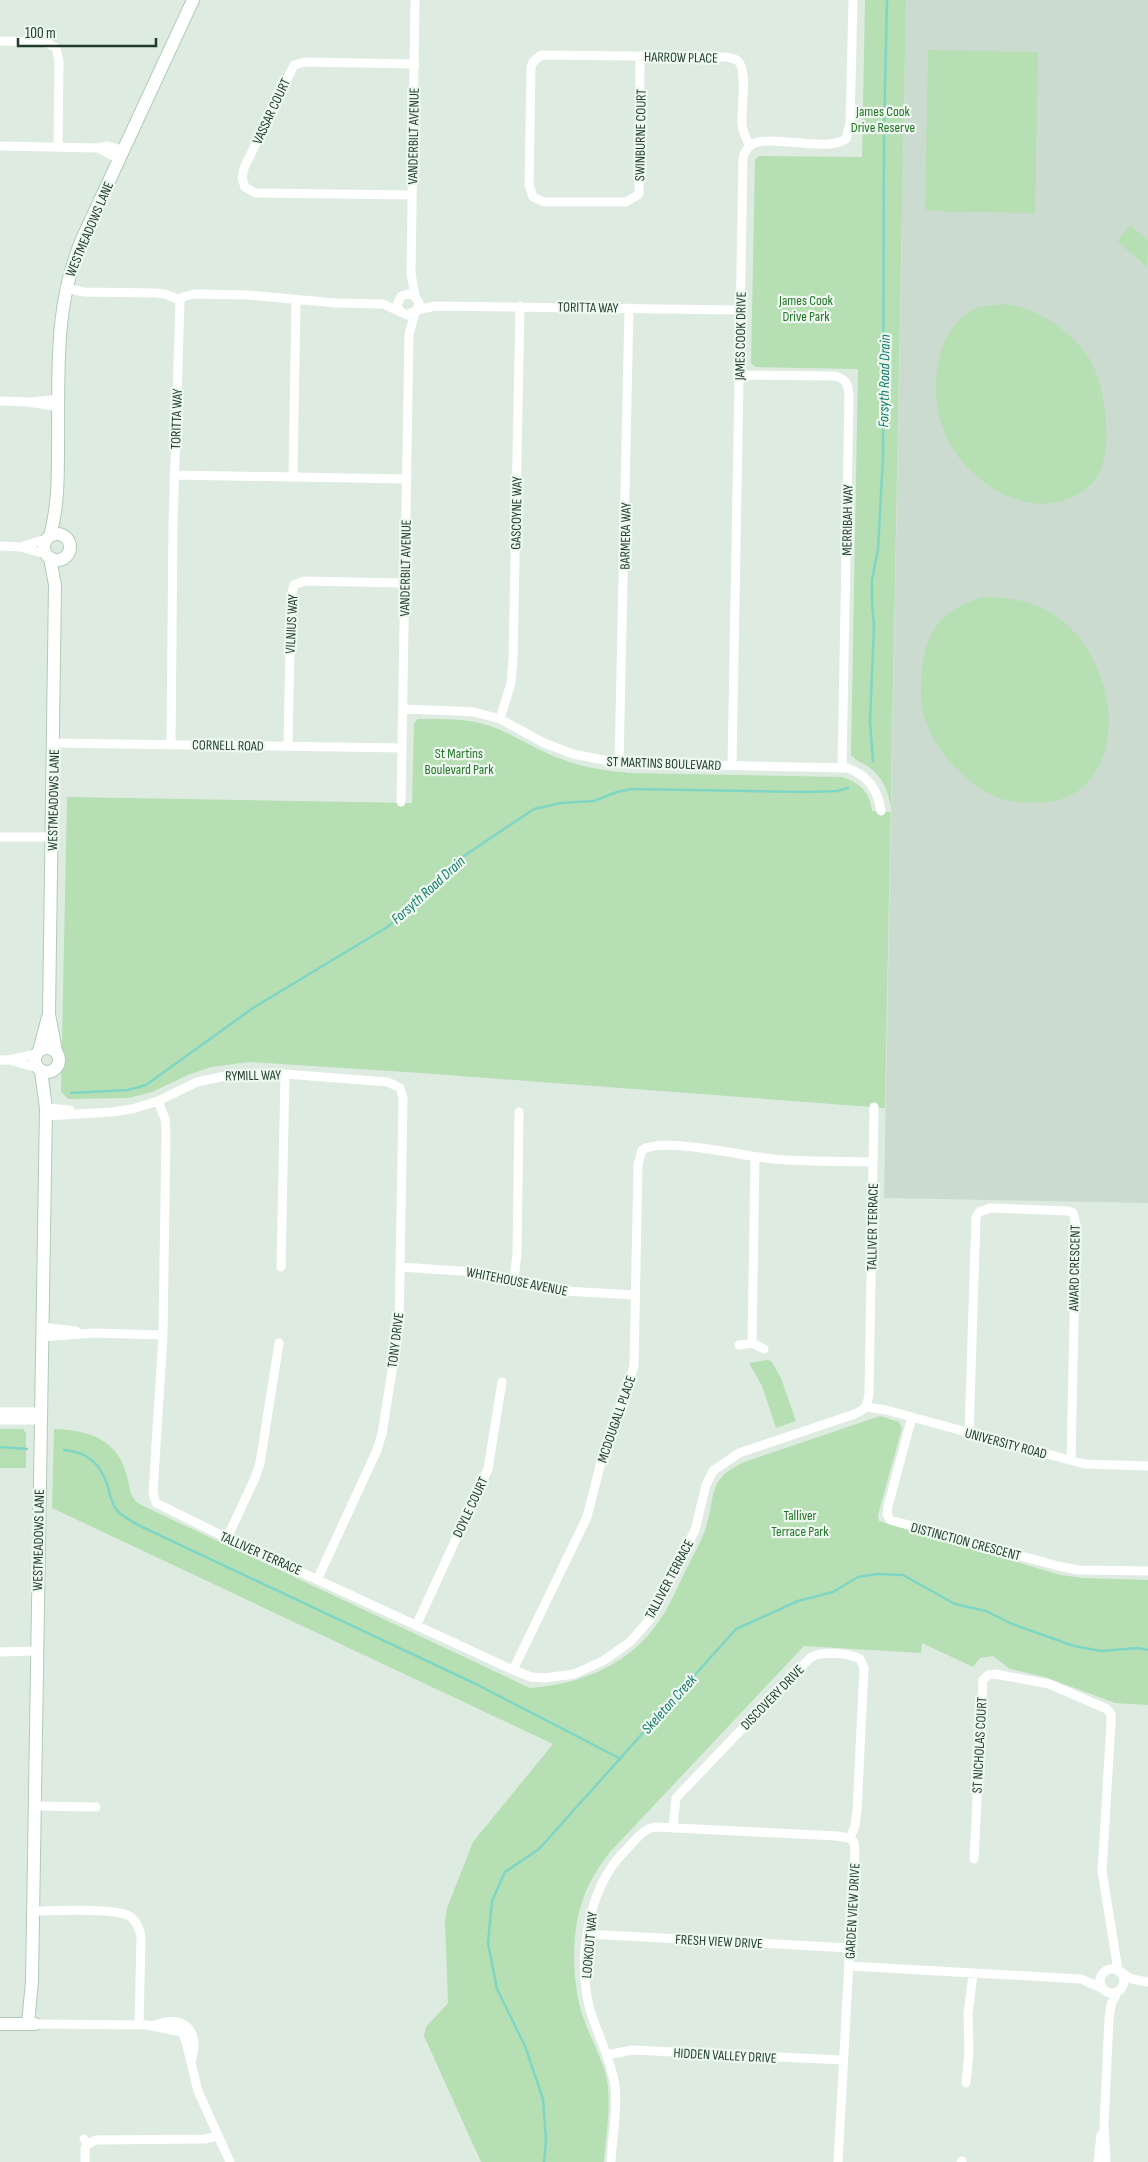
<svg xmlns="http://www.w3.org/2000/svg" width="1148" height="2162" viewBox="0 0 1148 2162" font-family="'Sofia Sans Condensed',sans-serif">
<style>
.built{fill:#ccdbcf}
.green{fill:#b7dfb4}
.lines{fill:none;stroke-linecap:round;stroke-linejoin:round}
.stream{stroke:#7fd6c5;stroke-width:2.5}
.secondary-casing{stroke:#b0ccb8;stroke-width:14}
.street{stroke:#fff;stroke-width:9}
.secondary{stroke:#fff;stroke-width:12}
.labels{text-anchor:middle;stroke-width:4.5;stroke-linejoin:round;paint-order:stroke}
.street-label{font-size:14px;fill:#1e3c29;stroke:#eef8f0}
.park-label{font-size:14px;fill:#247627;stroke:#eef8f0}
.water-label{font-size:15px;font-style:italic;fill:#137d69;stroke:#eef8f0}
</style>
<rect width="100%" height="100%" fill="#deebe0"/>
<path class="built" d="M906,0h242v1203l-264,-5z"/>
<path class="green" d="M865,0h41l-21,1108 -464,-35 -172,-11 -38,5 -23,8 -36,17 -23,6 -61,1 -7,-7 6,-295 345,6 2,-80 4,-4c23,0 46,-1 69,6 22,7 41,20 62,29 26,12 54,17 82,19l211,4c18,5 28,16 30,34l19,1c-1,-18 -8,-36 -24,-46 -6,-4 -11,-5 -16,-11l7,-386 -103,-2 -4,-4 4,-203 4,-4 103,1z
M928,50l110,2 -3,161 -110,-2z
M1130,225l18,16 -1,26 -30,-26z
M1006,304c33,5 64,26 83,54 16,24 25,91 9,117 -5,10 -16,18 -25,22 -46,21 -97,-11 -122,-51 -23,-37 -22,-108 18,-134 10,-7 25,-7 37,-8z
M984,597c26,0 54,5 75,21 46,34 70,119 28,165 -12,14 -32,20 -51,20 -13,0 -25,-1 -37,-5 -31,-11 -64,-47 -74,-78 -6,-16 -4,-35 -3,-52 5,-40 23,-61 62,-71z
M767,1360l4,1 10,17 15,43 -20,7 -14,-42 -13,-23z
M880,1416l19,6 3,6 -24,87 1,6 181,54 23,3 65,2v125l-33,-2 -70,-26 -35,-8 -17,-13 -13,2 -7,9 -51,-24 -1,10 -117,-7 -194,206c-12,16 -22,31 -28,50 -11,31 -10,81 0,112 7,21 18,40 24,61 6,25 0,61 -2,87h-123l-57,-126 2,-9 22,-24 -3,-81 2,-14 26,-66 80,-98 -501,-236 2,-79c34,1 64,10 73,47 3,11 2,20 12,28l391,184c53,-4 100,-24 130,-68 10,-15 17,-32 25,-48 7,-15 16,-29 21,-45 11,-32 -1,-46 38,-65z
M0,1429h23l3,4v35h-26z"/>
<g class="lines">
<path class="stream" d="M873,761l-3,-40 4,-95 -2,-23v-23l6,-31 5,-92 1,-327 3,-130
M71,1093l57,-3 18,-5 107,-77 136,-82 63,-62 82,-55 27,-6 33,-2 23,-9 14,-3 177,3 29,-1 11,-3
M0,1447l27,2
M64,1450c24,2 37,14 44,37 2,8 3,15 8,22 5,7 14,11 22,16l338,159 145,75
M544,2162l2,-22 -3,-41 -18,-53 -28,-57 -9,-46 4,-42 13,-29 34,-23 197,-220 62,-28 35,-9 25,-15 19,-3 26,1 52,29 31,7 26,13 62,22 27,5 37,-3 10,2"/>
<g class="secondary-casing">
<path id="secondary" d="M44 547a13 13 0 1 1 26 0a13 13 0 1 1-26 0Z
M50,536c8,-29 8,-58 8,-88 1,-73 -5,-142 25,-211l110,-237
M50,558l5,27 -6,429 7,37
M35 1060a12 12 0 1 1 24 0a12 12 0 1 1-24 0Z
M39,1051l9,-34
M0,2024h35
M28,2024l4,-43 14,-873 -5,-37"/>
</g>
<path class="street" d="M415,0l-4,273 4,23
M0,41l45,1 11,6 3,13 -1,86
M640,56l-1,138 -13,8h-82l-11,-5 -4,-12 2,-118 2,-5 8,-7 185,2c4,1 8,1 12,4 10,9 3,48 4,62 0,9 4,15 8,23
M0,146l98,2 9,-2 16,4
M98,148l21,11
M412,195l-157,-2 -10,-6 -3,-9 2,-10 50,-103 11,-3 110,2
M65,288l19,4 71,1 10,1 15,6
M417,310l18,-4 305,4
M739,375l96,1c11,3 13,8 14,19l-7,373
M0,401l28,1 31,5
M31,402l28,-3
M174,475l233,4
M293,477l3,-177
M0,546l20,1 26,7
M23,546l23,-7
M403,709l53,2 18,1 26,7 44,24 29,11 46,9 228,5c21,7 31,22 34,43
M500,719l11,-36 2,-24 7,-353
M54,743l348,5
M171,744l2,-220 7,-224 3,-3 11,-3 54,1 88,8 47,1 24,11 10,-5 2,-7 -4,-7 -7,-2 -7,2 -4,9 3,7
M288,745l3,-149 3,-11 10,-4 101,2
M619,763l10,-455
M732,766l11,-608c1,-5 3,-9 8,-13 19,-12 75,8 95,-6l4,-15 3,-124
M401,802l8,-468 6,-21
M0,837h52
M0,1060h8l28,-6
M9,1060l29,8
M158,1101l7,18 1,13 -3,203 -10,158 3,10 71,35 286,132 18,7 14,1 29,-4 29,-13 27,-19 21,-24 44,-88 11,-45 7,-14 26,-18 113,-38c12,-4 16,-9 17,-22l5,-286
M46,1108l24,2
M46,1116l66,-4 20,-3 26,-8 39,-19 38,-8h50l103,8 12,6 3,10 -4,229 -17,107 -5,16 -59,128
M281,1267l4,-193
M400,1267l76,5 88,19 71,4
M514,1280l3,-26 2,-142
M42,1327l34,4
M42,1337l52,-4 69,2
M752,1343l3,-186
M739,1345l13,-2 12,6
M866,1407l20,3 198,54 64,2
M0,1412h40
M912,1417l-24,89 -1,8 3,6 168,46 20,4 70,1
M0,1420h40
M969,1433l7,-216 3,-5 11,-4 78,3 5,2 3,11 -5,236
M227,1538l28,-60 5,-15 19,-120
M416,1626l72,-157 14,-87
M0,1652l36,-1
M513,1670l74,-153 13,-51 34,-100 4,-201 4,-15c21,-14 104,7 132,9 33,3 66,2 99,3
M34,1806l62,1
M673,1827l3,-29 134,-140c11,-8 39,-5 50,1l4,9 -7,143 -2,15 -5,12
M974,1859l9,-179 5,-5 7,-1 54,10 58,25 4,5v9l-9,148 16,99
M32,1911c20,0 86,-4 99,6 6,5 9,13 10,21l-2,87
M587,1934l263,14
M849,1966l232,13 21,9
M1100 1981a12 12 0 1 1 24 0a12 12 0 1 1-24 0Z
M1121,1972l11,7 16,3
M37,2024l110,1 35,7 4,10 12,49 32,71
M152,2026c29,-12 48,1 40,33
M607,2055l25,-5 211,10
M966,2083l3,-32 -1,-37 5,-40
M84,2139l4,5 -3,4v14
M88,2144l8,-4 109,-1 13,-3
M611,2162c1,-25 7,-51 4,-76 -4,-27 -17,-50 -25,-76 -13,-49 -3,-121 34,-158 8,-8 20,-25 32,-25l181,9 12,2 5,4 1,10 -17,310
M961,2162l1,-1
M1098,2162l3,-27
M1106,2162l-2,-37 5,-106 2,-14 6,-13"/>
<use href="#secondary" class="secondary"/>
</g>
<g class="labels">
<g class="street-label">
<text transform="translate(681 57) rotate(1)" y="5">HARROW PLACE</text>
<text transform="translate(271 111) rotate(-65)" y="5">VASSAR COURT</text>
<text transform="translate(640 135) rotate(-89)" y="5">SWINBURNE COURT</text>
<text transform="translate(413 136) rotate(-89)" y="5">VANDERBILT AVENUE</text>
<text transform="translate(89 229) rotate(-67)" y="5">WESTMEADOWS LANE</text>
<text transform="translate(588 307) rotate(1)" y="5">TORITTA WAY</text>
<text transform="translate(740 336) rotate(-89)" y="5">JAMES COOK DRIVE</text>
<text transform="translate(176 419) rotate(-88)" y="5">TORITTA WAY</text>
<text transform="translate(516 513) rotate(-89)" y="5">GASCOYNE WAY</text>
<text transform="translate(847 520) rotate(-89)" y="5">MERRIBAH WAY</text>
<text transform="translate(625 536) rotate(-89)" y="5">BARMERA WAY</text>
<text transform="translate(405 568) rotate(-89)" y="5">VANDERBILT AVENUE</text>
<text transform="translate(291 624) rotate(-87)" y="5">VILNIUS WAY</text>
<text transform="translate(228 745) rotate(1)" y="5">CORNELL ROAD</text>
<text transform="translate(664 763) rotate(2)" y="5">ST MARTINS BOULEVARD</text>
<text transform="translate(53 800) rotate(-89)" y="5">WESTMEADOWS LANE</text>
<text transform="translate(253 1075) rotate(-1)" y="5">RYMILL WAY</text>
<text transform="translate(872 1227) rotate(-89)" y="5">TALLIVER TERRACE</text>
<text transform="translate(1074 1268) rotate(-89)" y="5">AWARD CRESCENT</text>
<text transform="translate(517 1281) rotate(11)" y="5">WHITEHOUSE AVENUE</text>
<text transform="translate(395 1340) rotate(-83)" y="5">TONY DRIVE</text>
<text transform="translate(616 1419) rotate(-71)" y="5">MCDOUGALL PLACE</text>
<text transform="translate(1006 1443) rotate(15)" y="5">UNIVERSITY ROAD</text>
<text transform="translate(470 1507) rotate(-65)" y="5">DOYLE COURT</text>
<text transform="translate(38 1540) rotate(-89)" y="5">WESTMEADOWS LANE</text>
<text transform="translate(966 1541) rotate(15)" y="5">DISTINCTION CRESCENT</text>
<text transform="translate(261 1553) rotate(24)" y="5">TALLIVER TERRACE</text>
<text transform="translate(669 1579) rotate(-62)" y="5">TALLIVER TERRACE</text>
<text transform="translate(772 1697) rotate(-46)" y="5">DISCOVERY DRIVE</text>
<text transform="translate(979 1745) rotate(-87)" y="5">ST NICHOLAS COURT</text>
<text transform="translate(852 1911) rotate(-87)" y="5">GARDEN VIEW DRIVE</text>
<text transform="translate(719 1941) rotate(3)" y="5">FRESH VIEW DRIVE</text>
<text transform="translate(589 1945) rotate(-85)" y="5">LOOKOUT WAY</text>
<text transform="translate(725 2055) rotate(3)" y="5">HIDDEN VALLEY DRIVE</text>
</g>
<g class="park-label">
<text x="883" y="116">James Cook<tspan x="883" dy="16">Drive Reserve</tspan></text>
<text x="806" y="305">James Cook<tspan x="806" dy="16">Drive Park</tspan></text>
<text x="459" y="758">St Martins<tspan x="459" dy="16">Boulevard Park</tspan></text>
<text x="800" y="1520">Talliver<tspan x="800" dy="16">Terrace Park</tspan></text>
</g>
<g class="water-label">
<text transform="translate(884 381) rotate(-89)" y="5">Forsyth Road Drain</text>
<text transform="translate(428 890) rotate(-42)" y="5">Forsyth Road Drain</text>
<text transform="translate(669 1704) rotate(-48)" y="5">Skeleton Creek</text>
</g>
</g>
<path d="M18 38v8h138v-8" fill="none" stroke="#1e3c29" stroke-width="2.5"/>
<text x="25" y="38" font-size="15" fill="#1e3c29" stroke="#eef8f0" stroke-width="4" paint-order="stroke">100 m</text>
</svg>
